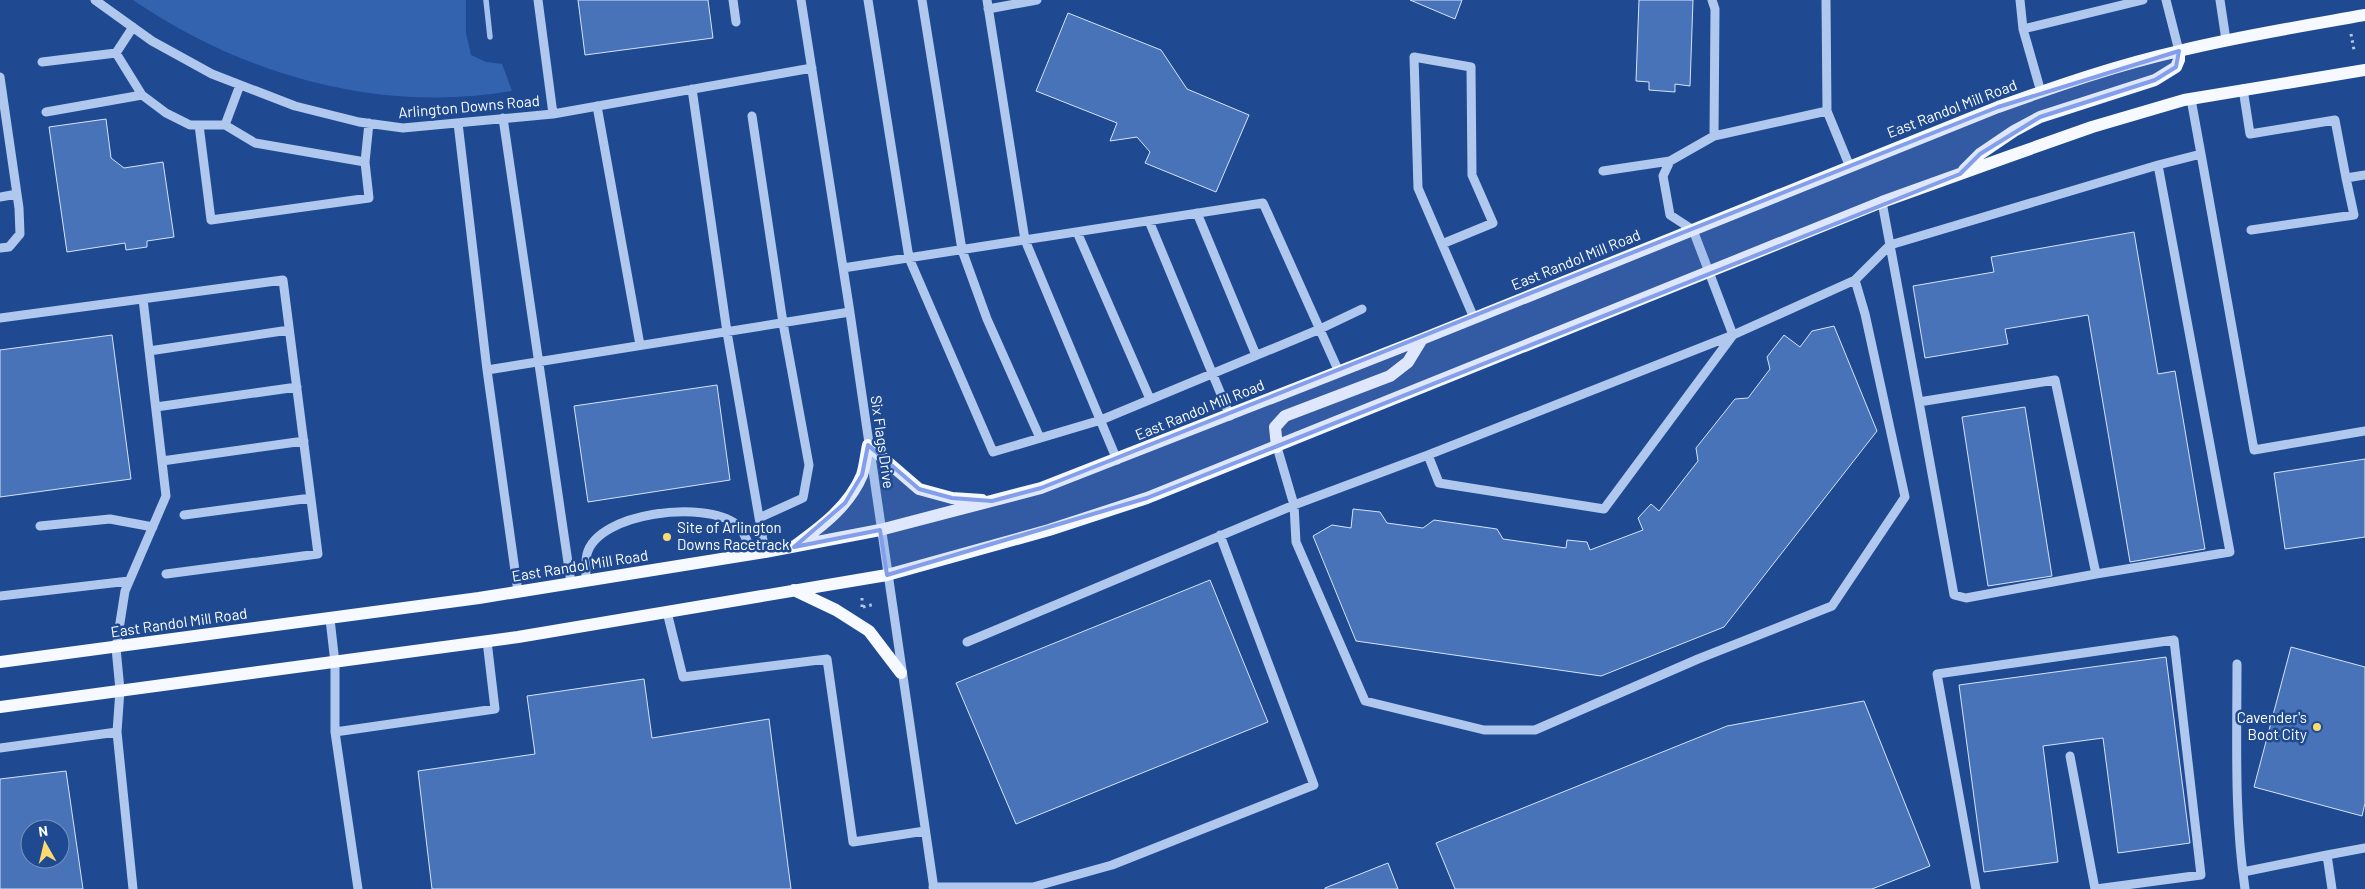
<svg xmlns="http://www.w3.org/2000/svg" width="2365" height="889" viewBox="0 0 2365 889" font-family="Barlow,sans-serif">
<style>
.green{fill:#3363ae}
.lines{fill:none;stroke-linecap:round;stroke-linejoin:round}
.stream{stroke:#a3c2ef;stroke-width:5.5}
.building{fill:#4873b8;stroke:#d5e3f9;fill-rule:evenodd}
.path{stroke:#b0c8ed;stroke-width:3;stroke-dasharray:2.5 4;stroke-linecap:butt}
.minor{stroke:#b0c8ed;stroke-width:9}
.major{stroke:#f6f9ff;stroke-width:12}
.marked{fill:#839eea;fill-opacity:0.2;stroke:#839eea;stroke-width:4;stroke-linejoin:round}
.poi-dot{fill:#fbdb70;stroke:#1f4a91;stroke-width:2}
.labels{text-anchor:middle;stroke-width:5;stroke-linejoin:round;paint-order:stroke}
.street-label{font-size:15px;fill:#fff;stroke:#1f4a91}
.poi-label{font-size:15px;fill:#fff;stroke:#1f4a91;text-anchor:start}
</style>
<rect width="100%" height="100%" fill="#1f4a91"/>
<path class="green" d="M133,0h333v33l5,22 15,7 16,2 10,27c-133,23 -269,-16 -379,-91z"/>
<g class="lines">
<path class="stream" d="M486,0l4,37"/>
</g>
<path class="building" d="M578,0h130l5,38 -128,17z
M1410,0h52l-7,19z
M1639,0h54l-3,86 -15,-2v8l-26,-2v-8l-13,-1z
M1068,13l93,37 26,39 62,26 -33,77 -71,-29 5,-11 -13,-15 -27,4 7,-18 -81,-32z
M106,119l5,39 13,10 39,-6 11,75 -27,4v6l-21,3 -1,-7 -58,9 -18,-125z
M2134,232l24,142 17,-3 30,178 -75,13 -42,-247 -83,14 3,15 -83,14 -12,-72 81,-14 -3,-15z
M1834,326l43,105 -153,196 -123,49 -245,-35 -43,-105 19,-11 19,3 2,-19 27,3 7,11 36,5 11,-8 63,9 6,10 63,9 1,-8 20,2 3,8 53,-20 -5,-12 13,-14 8,7 39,-50 -2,-13 39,-49 13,-1 22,-29 -3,-12 17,-22 16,12 12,-16z
M112,335l19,144 -131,18v-147z
M717,385l13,95 -142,22 -14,-96z
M2025,407l27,169 -64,10 -26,-169z
M2365,459v78l-80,12 -11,-76z
M1210,580l58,142 -252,102 -60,-141z
M2291,647l74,20v136l-3,13 -108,-29z
M2166,657l24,186 -72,10 -15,-115 -60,8 15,116 -74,10 -25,-187z
M644,679l8,59 117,-19 22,170h-359l-14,-118 117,-17 -8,-58z
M1864,701l66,165 -58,23h-417l-19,-46 291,-117z
M66,771l17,118h-83v-110zM30,829h30v30h-30z
M1388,863l10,26h-73v-1z"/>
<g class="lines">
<path class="path" d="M2351,34l3,16
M862,598v9
M863,607l12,-3"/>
<path class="minor" d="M95,0l57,41 60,33 83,32 64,16 44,6 150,-14 259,-46
M538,0l15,114
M733,0l3,22
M801,0l48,306 85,583
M868,0l41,258 84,194 108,-32 219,-91 42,-20
M922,0l40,250 25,69 53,119
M987,0l38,240 92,220
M1712,0l3,9 -1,127 113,-25
M1826,0l1,111 23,56
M2020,0l3,29
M2166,0l13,51
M2220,0l6,40
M988,9l49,-9
M133,27l-17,26 26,42 24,18 24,12h35l30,18 110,19 4,-39
M42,62l74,-9
M0,77l19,131 1,26 -11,13 -9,1
M692,89l35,243 38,220
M2243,89l7,45 85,-14 11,58 19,-3
M2041,92l-18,-63 120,-29
M597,106l43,239
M46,112l96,-17
M752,116l31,207 26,142 -6,33 -44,20
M503,118l68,465
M458,123l29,247 363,-58
M199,125l12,95 158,-22 -4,-36
M225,125l15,-40
M2201,154l53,296 111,-19
M2158,165l43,-11 -10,-55
M1603,171l67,-10
M0,197l17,-3
M1197,213l59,142
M1149,221l81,195
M2251,230l103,-15 -8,-37
M1077,232l73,167
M1442,244l51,-21 -21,-48 -1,-108 -57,-10 4,131 56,130
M843,268l420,-65 76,169
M0,318l283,-38 35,274 -152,20
M149,351l140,-21
M487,370l31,222
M1919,402l35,193 12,3 130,-24
M156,407l141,-20
M1277,447l17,58 2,37 69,159 119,29h51l163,-71 134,-53 73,-109 -40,-183 -10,-34 35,-35 268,-80 72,387 -134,22 -41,-194 -136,22 -29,-157 -8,-43
M1428,455l11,28 165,26 129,-174 122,-55
M162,461l142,-20
M184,515l127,-17
M40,526l70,-7 43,8
M586,581c0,-8 -1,-19 1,-27 11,-42 118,-54 149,-30 9,7 12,20 16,30
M0,596l129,-15
M667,612l16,65 144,-18 26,183 72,-11
M330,619l5,44v69l160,-23 -8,-68
M967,642l327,-137 134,-50 305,-120 -40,-105 -23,-15 -7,-39 7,-15 44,-25
M2237,664c0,75 -3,151 8,225
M335,732l23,157
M0,748l117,-16
M2070,756l25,133
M2327,855l38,-7
M2243,872l84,-17 5,34
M933,887h100l79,-22 202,-80 -94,-250
M133,889l-16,-157 3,-42 -4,-42 9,-57 41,-95 -23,-197
M1976,889l-39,-215 237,-34 27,235 -105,14"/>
<path class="major" d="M1964,170l16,-16 34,-23 26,-14 115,-37 21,-13 3,-7v-9
M1277,447l-2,-20 10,-11 105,-40 18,-14 14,-23
M796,545c26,-19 53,-39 66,-70 3,-9 4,-21 6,-30l51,44 33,9 30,2
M794,590l42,20 33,21 32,42
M0,662l479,-64 286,-46 115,-22 161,-42 381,-149 576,-232c59,-21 119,-42 181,-56 61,-15 124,-25 186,-36
M0,707l518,-70 369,-62 162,-45 98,-32 735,-296 128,-46 82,-29 92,-27 181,-30"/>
</g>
<path class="marked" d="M2179,51l-3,16 -21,13 -115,37 -60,37 -20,20 -813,324 -260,77 -7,-45 -86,17 51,-44 17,-28 6,-30 51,44 33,9 40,3 49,-13 957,-381z"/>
<g class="poi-dot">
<circle cx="667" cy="537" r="5"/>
<circle cx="2317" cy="727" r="5"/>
</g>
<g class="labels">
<g class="street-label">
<text transform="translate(469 107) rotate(-5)" y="5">Arlington Downs Road</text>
<text transform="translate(1952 109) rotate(-21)" y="5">East Randol Mill Road</text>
<text transform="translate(1576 260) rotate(-22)" y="5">East Randol Mill Road</text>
<text transform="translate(1200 410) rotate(-22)" y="5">East Randol Mill Road</text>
<text transform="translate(882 442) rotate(82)" y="5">Six Flags Drive</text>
<text transform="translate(580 566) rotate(-9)" y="5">East Randol Mill Road</text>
<text transform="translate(179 623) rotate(-8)" y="5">East Randol Mill Road</text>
</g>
<g class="poi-label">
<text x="677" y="533">Site of Arlington<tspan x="677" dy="17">Downs Racetrack</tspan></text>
<text x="2307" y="723" text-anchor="end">Cavender's<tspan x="2307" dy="17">Boot City</tspan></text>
</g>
</g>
<g transform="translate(45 844) rotate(352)"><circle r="24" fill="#1f4a91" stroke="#7992bd"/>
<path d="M0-4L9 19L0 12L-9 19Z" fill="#fbdb70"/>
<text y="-8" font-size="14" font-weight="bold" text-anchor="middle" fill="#ffffff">N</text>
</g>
</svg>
